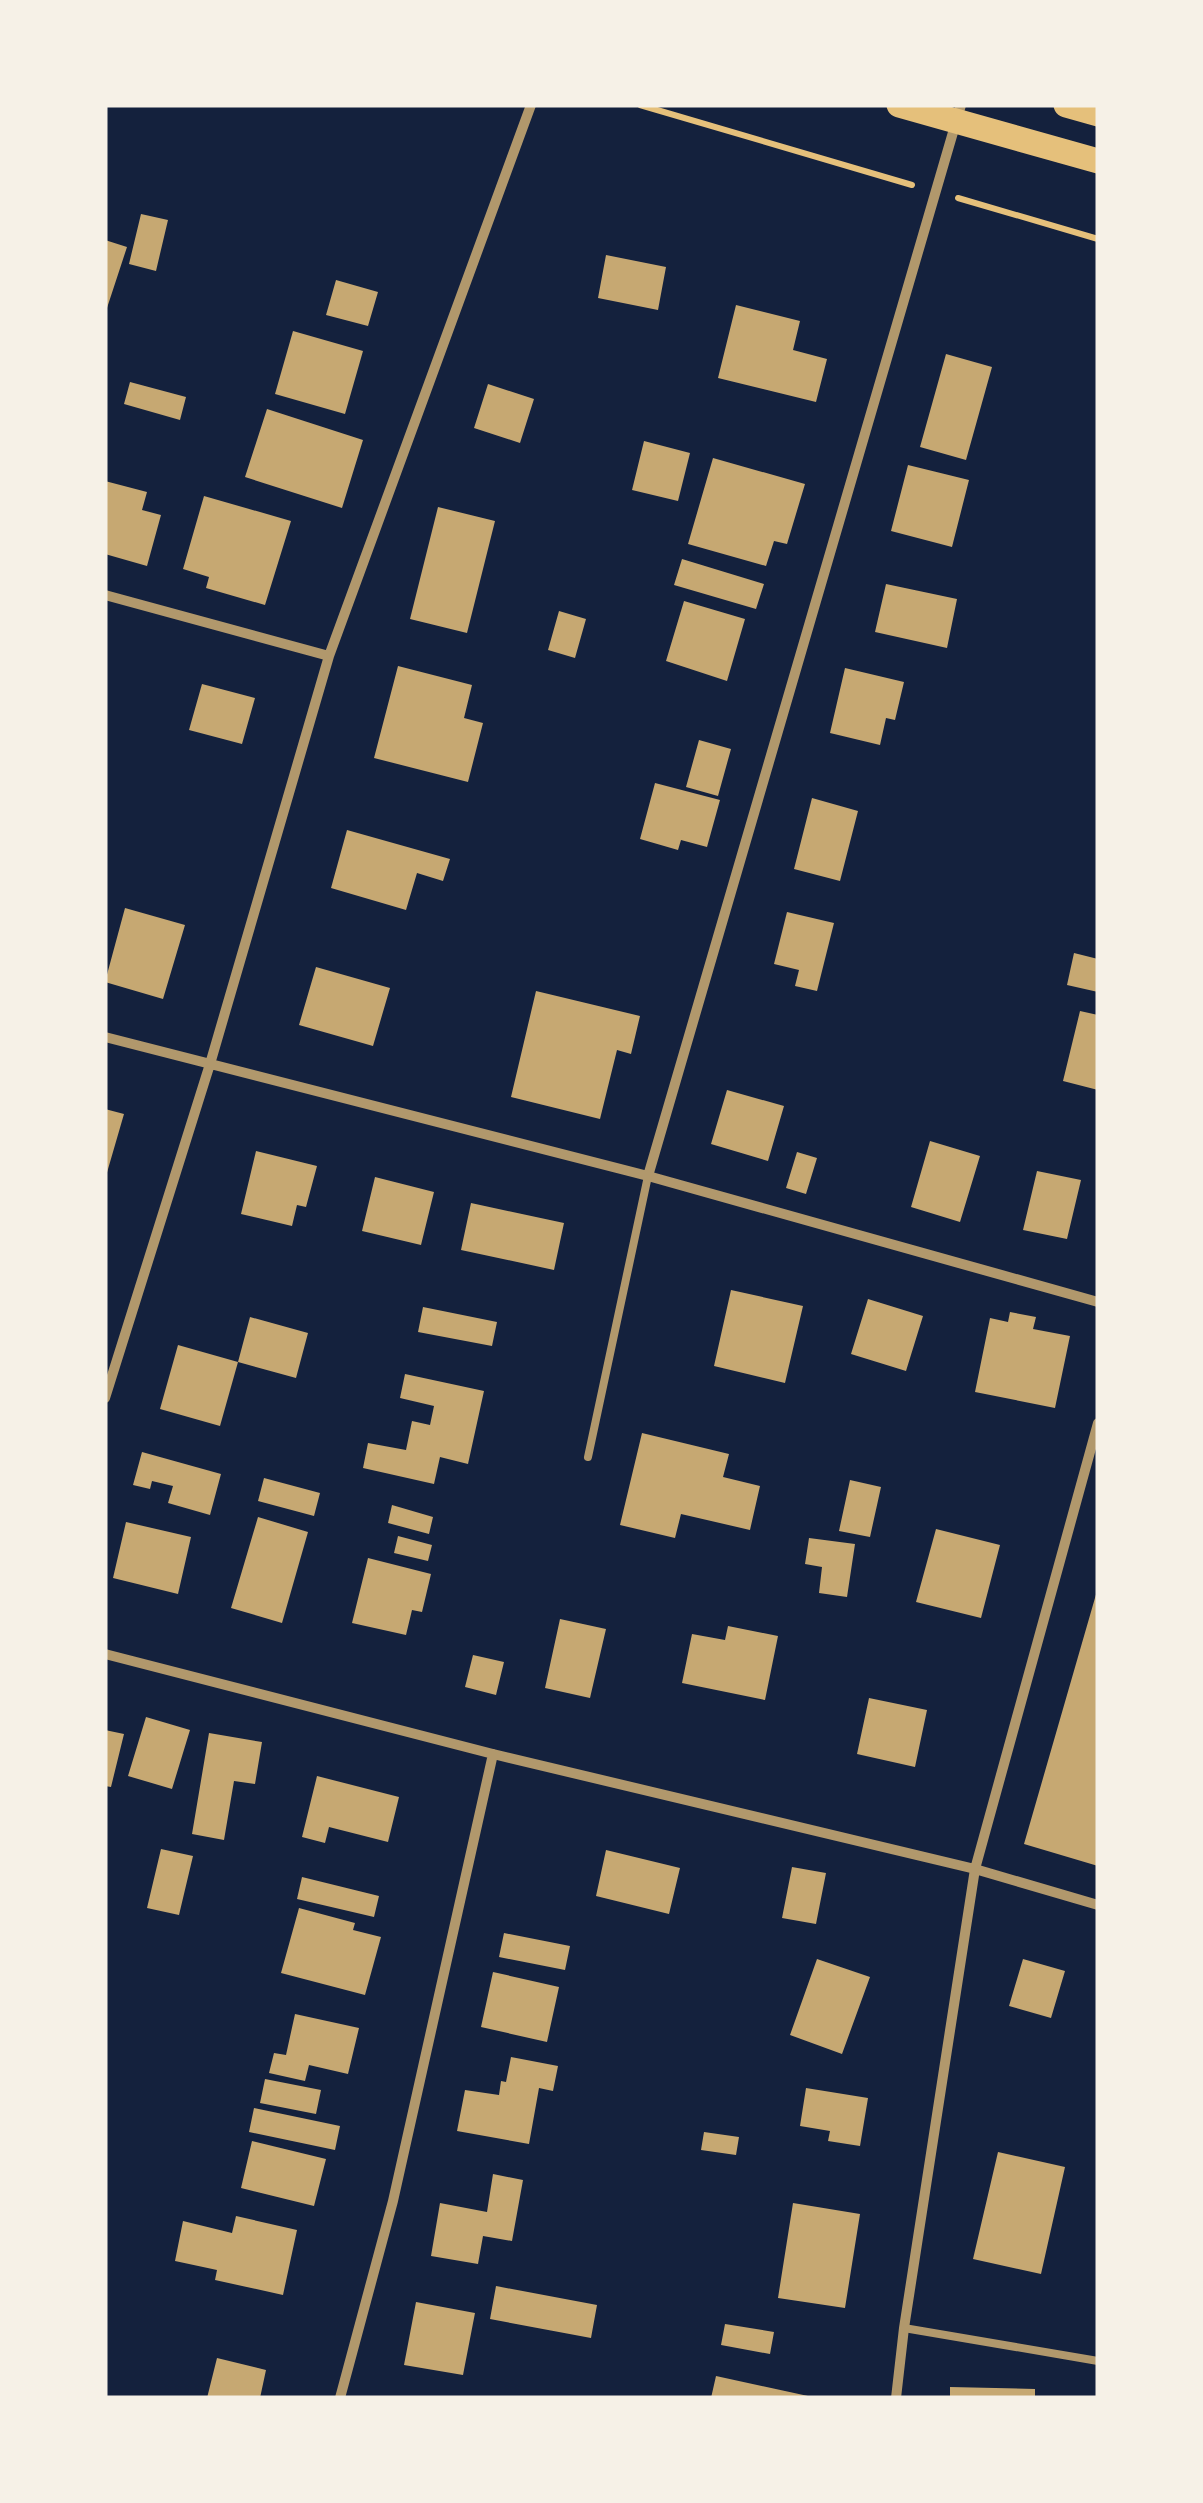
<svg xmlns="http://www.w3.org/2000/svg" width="1203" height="2503" viewBox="0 0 1203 2503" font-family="Mulish,sans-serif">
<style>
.building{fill:#c6a872}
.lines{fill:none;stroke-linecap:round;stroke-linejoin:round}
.path{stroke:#e5c07b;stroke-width:6}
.service{stroke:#b1986c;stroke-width:8}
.minor{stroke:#b1986c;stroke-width:10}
.primary{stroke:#e5c07b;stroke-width:25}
</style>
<rect width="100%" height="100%" fill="#14213d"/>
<path class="building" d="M141,214l27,6 -12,51 -27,-7z
M105,240l22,7 -21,64h-1z
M606,255l60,12 -8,43 -60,-12z
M336,280l42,12 -10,34 -42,-11z
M736,305l64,16 -7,29 34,9 -11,43 -98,-24z
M293,331l70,20 -18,63 -70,-20z
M946,354l46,13 -26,93 -46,-13z
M130,382l56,15 -6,23 -56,-16z
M488,384l46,15 -14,44 -46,-15z
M267,409l96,31 -21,68 -97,-31z
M644,441l46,12 -12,48 -46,-11z
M713,458l92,26 -18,60 -13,-3 -8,25 -78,-22z
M908,465l61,15 -17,67 -61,-16z
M105,481l42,11 -5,18 19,5 -14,51 -42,-12z
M204,496l87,25 -26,84 -59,-17 3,-11 -26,-8z
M438,507l57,14 -28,112 -57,-14z
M682,559l82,25 -8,25 -82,-24z
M886,584l71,15 -10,49 -72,-16z
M684,601l61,18 -18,62 -61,-20z
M559,611l27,8 -11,39 -27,-8z
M398,666l74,19 -8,33 19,5 -15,59 -94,-24z
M845,668l59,14 -9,38 -9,-2 -6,27 -50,-12z
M202,684l53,14 -13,46 -53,-14z
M699,740l32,9 -13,47 -32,-9z
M655,783l65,17 -13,47 -26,-7 -3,10 -38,-11z
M812,798l46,13 -18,70 -46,-12z
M347,830l103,29 -7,22 -26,-8 -11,37 -75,-22z
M125,908l60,17 -22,74 -58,-17z
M787,912l47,11 -17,68 -22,-5 4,-16 -25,-6z
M1074,953l24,6v33l-31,-7z
M316,967l74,21 -17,58 -74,-21z
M536,991l104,25 -9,38 -14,-4 -17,69 -89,-22z
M1080,1011l18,4v75l-35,-9z
M727,1090l57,16 -16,55 -57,-17z
M105,1109l19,5 -18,62h-1z
M930,1141l50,15 -20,66 -49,-15z
M256,1151l61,15 -11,41 -9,-2 -5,21 -51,-12z
M797,1152l20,6 -11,36 -20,-6z
M1037,1171l44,9 -14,59 -44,-9z
M375,1177l59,15 -13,53 -59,-14z
M471,1203l93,20 -10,47 -93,-20z
M731,1290l72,16 -18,77 -71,-17z
M868,1299l55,17 -17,55 -55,-17z
M423,1307l74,15 -5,24 -74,-14z
M1010,1312l26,5 -3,12 37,7 -15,72 -80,-16 15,-74 18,4z
M250,1317l58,16 -12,45 -58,-16z
M178,1345l60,17 -18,64 -60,-17z
M405,1374l79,17 -16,73 -28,-7 -6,27 -71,-16 5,-25 38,7 6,-29 18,4 4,-19 -34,-8z
M642,1433l87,21 -6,23 37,9 -10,44 -69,-16 -6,24 -55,-13z
M142,1452l79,22 -11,41 -42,-12 5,-17 -21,-5 -2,8 -17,-4z
M264,1478l56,15 -6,23 -56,-15z
M850,1480l31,7 -11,50 -31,-6z
M392,1505l41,12 -4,17 -41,-11z
M258,1517l50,15 -26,91 -51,-15z
M126,1522l65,15 -13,57 -65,-16z
M936,1529l64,16 -19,73 -65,-16z
M398,1536l34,9 -4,16 -34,-8z
M809,1538l46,6 -8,53 -28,-4 3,-26 -17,-3z
M368,1558l63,16 -9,38 -10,-2 -6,25 -54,-12z
M1097,1591h1v275l-74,-22z
M560,1619l46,10 -16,69 -45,-10z
M728,1626l50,10 -13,64 -83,-17 10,-49 33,6z
M473,1655l31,7 -8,33 -31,-8z
M869,1698l58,12 -12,57 -58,-13z
M146,1717l44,13 -18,59 -44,-13z
M105,1730l19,4 -13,53 -6,-1z
M209,1733l53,9 -7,42 -21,-3 -10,59 -32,-6z
M317,1776l82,21 -11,45 -59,-15 -4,16 -23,-6z
M161,1849l32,7 -14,59 -32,-7z
M606,1850l74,18 -11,46 -73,-18z
M792,1867l34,6 -10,51 -34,-6z
M302,1877l77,19 -5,21 -77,-18z
M299,1908l56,15 -2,7 28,7 -16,58 -84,-22z
M504,1933l66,13 -5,24 -66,-13z
M817,1959l53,18 -28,77 -52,-19z
M1023,1959l42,12 -14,47 -42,-12z
M493,1972l66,15 -12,55 -66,-15z
M295,2014l64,14 -11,46 -39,-9 -4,16 -36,-8 5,-20 12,2z
M511,2057l47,9 -5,25 -14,-3 -10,56 -72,-13 8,-41 34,5 2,-14 5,1z
M265,2079l56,11 -5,24 -56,-11z
M806,2088l62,10 -8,48 -32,-5 2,-10 -30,-5z
M254,2108l86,18 -5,24 -86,-18z
M704,2132l35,5 -3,18 -35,-5z
M252,2141l74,18 -12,47 -73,-18z
M998,2152l67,15 -24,107 -68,-15z
M493,2174l30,6 -11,61 -29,-5 -5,28 -47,-8 9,-53 47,9z
M793,2203l67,11 -15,94 -67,-10z
M236,2216l61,14 -14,65 -68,-15 2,-10 -42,-9 8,-40 49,12z
M496,2286l101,19 -6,33 -101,-19z
M416,2302l59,11 -12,62 -59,-10z
M725,2324l49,8 -4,22 -49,-9z
M217,2358l49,12 -6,28h-53z
M716,2376l92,20v2h-97z
M950,2387l85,2v9h-85z"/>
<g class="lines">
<path class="path" d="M640,105l272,80
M958,198l140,41"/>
<path class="service" d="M588,1457l60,-281
M904,2328l194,33"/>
<path class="minor" d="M105,595l224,61
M105,1037l543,139 450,126
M648,1176l313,-1071
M105,1398l105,-334 119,-408 202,-551
M105,1654l388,100 482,115 123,36
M340,2398l53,-197 100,-447
M896,2398l8,-70 71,-459 123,-446"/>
<path class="primary" d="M899,105l199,56
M1066,105l32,9"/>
</g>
<rect width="1203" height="2503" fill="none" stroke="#f6f1e7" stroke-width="215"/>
</svg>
